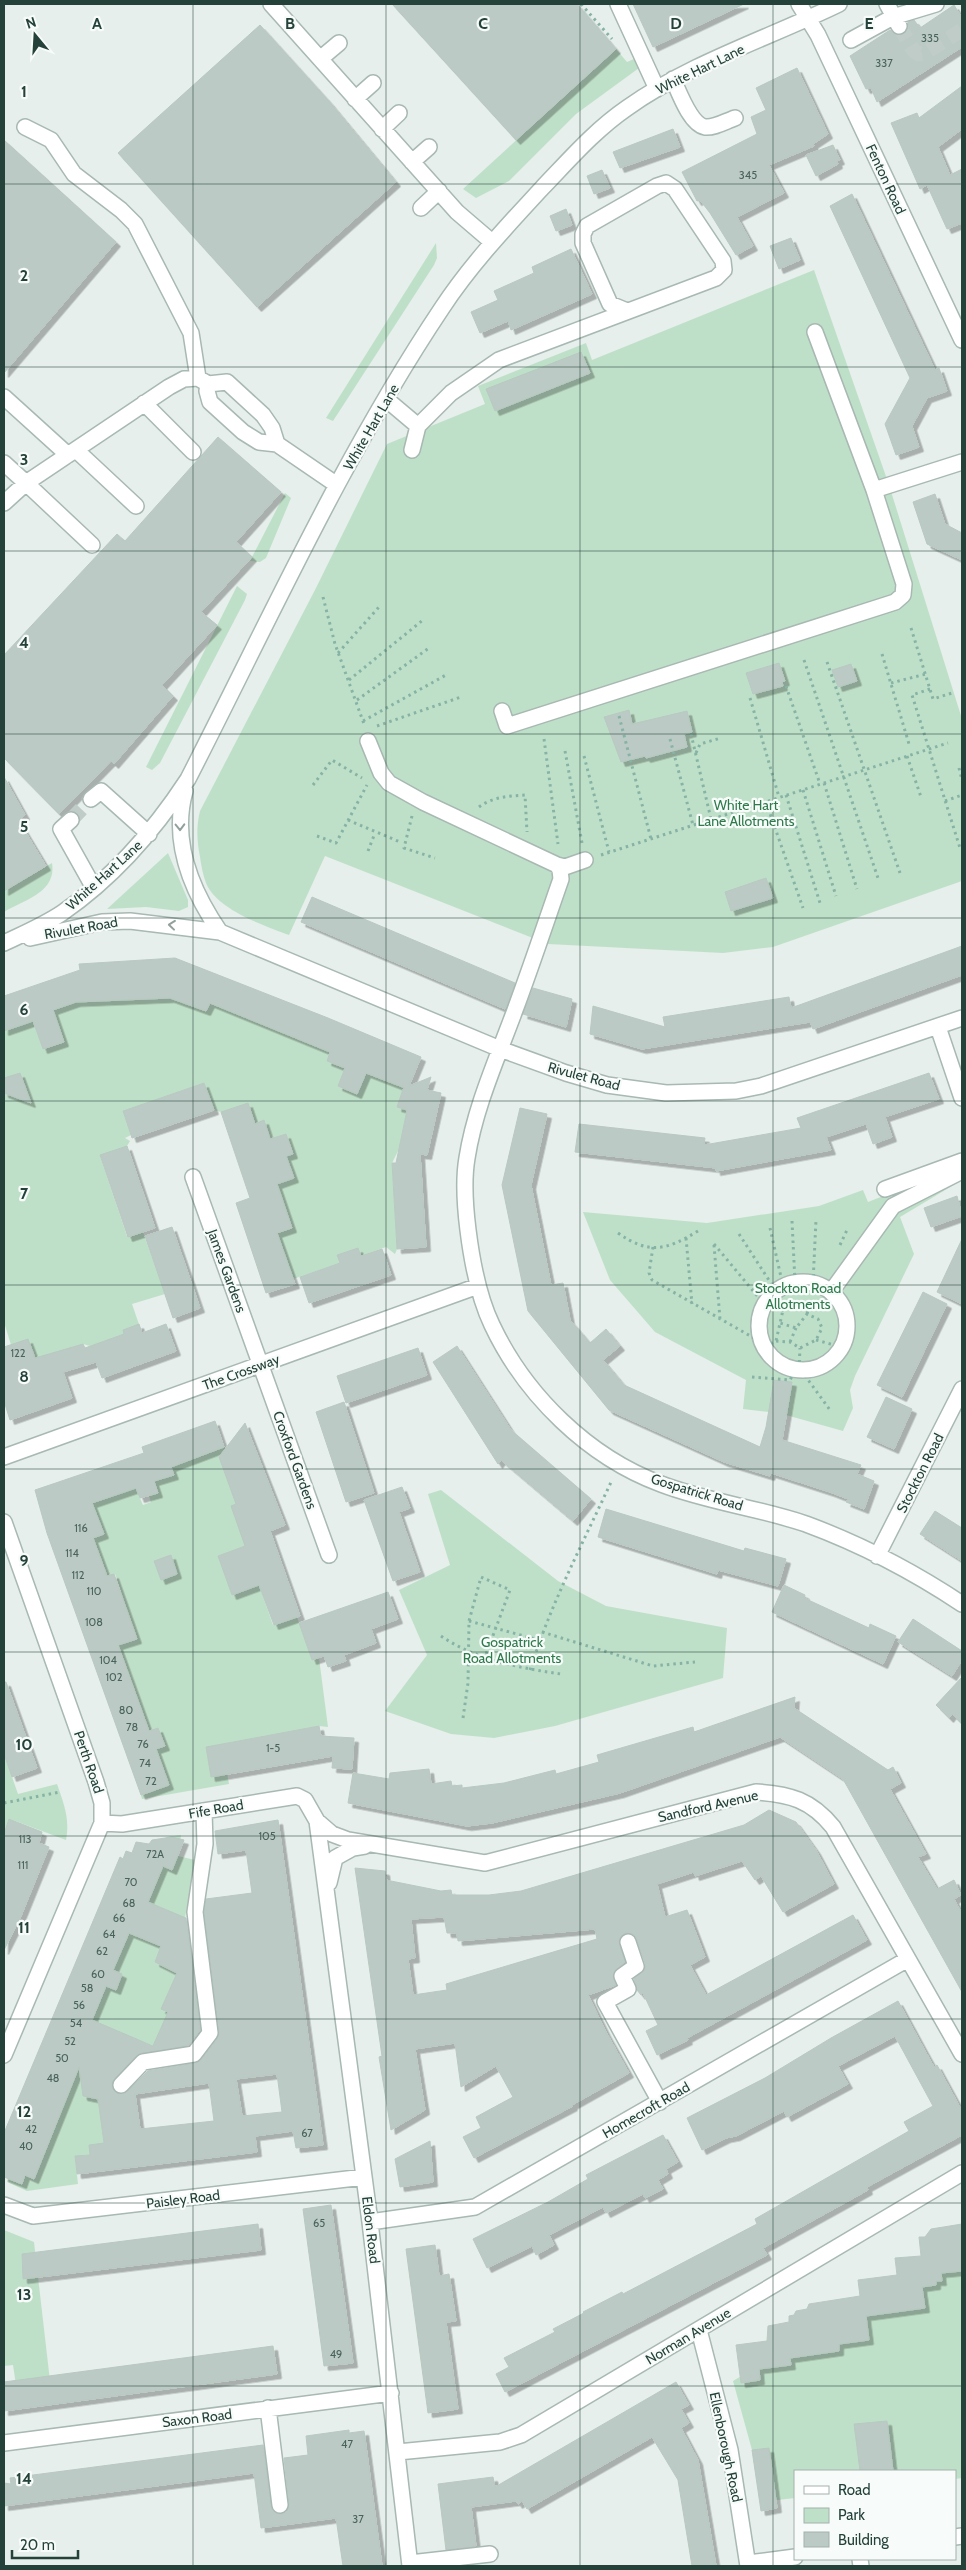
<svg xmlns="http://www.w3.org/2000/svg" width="966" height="2570" viewBox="0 0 966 2570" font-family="Cabin,sans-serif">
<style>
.green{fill:#bfe0c8}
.building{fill:#bbcac4;stroke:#b8c9c2;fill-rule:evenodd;filter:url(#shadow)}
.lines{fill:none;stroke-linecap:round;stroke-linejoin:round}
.minor-tunnel{stroke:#bfccc8;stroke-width:15;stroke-dasharray:15 8;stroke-linecap:butt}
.minor-casing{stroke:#a8b8b2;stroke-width:18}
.path{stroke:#86b3a5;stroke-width:3;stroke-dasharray:2.5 4;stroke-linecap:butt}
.minor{stroke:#fff;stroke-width:15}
.oneway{stroke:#92a09c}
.grid{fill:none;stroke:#24423a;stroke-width:1;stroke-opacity:0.55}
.labels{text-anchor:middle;stroke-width:4.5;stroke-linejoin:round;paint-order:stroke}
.number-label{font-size:11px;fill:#4a645c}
.street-label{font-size:14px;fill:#24423a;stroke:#f7fbf9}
.park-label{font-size:14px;fill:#2d7a4b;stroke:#f7fbf9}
.grid-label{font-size:16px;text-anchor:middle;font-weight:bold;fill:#24423a;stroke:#f7fbf9;stroke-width:4.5;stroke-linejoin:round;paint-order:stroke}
</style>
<defs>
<filter id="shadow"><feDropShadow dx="4.5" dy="4.5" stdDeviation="0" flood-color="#0004"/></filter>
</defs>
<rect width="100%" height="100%" fill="#e6efeb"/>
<path class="green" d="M616,49l11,13 7,-3 5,9 -63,46 -67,67 -33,17 -13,-9z
M436,243l1,15 -3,7 -101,156 -7,-3z
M814,270l75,215 73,234v162l-189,66 -50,6 -175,-9 -223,-88 -36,79c-24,-9 -72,-25 -83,-52 -3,-8 -5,-18 -6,-26 -3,-16 -4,-30 0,-46l116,-223 71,-144 98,-40 -7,-18 108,-43 6,17z
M285,493l6,5 -25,60 -6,4 -10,-1z
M237,586l10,8 -2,6 -85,163 -8,7 -6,-3z
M168,853l20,47v7l-9,4 -33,-4 -39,2z
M52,863c5,29 -27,37 -48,49v-21z
M181,986l6,18 19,7 4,-8 120,49 -3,9 18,7 -7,18 19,8 9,-21 44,11 -7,5 -6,18 10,3 -8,39 -7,14 5,86 -2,5 -9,-7 -25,9 -3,-8 -21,7 3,8 -47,16 -16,-46 15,-5 -25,-22 19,-50 7,-3 -7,-19 -16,5 -6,-18 -9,3 -7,-21 -27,9 -7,-2 -10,-27 -81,28 8,24 -6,3 5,3 -3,5 -27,10 27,80 16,-4 22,62 -33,10 10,29 -52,13 -7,-2 -48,18 -24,-17 -7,-23v-302l27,-4 12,33 21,-7 -11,-32 28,-22 25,13 22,-2z
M962,1165v15l-62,37 14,37 -59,122 -5,14 3,18 -10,23 -57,-16 6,-33 -18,-2 -5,32 -26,-3 3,-29 -91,-48 -45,-52 -27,-68 124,11 112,-17 44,-16 5,12z
M224,1447l3,2 32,92 -41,15 14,38 27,-9 14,40 24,-8 15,43 7,-2 9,69 -9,-1 -97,18 7,40 -87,15 -1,-4 27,-10 -12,-36 8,-3 -6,-18 -9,3 -31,-86 19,-6 -7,-19 -29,-22 20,-7 -6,-17 -21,7 3,-31 -4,-12 11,-4 -12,-31 48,-18 -1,11 4,9 8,-3 -2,-6 9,-3 -4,-12 20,-6 -3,-8z
M441,1490l117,91 48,25 121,22 -4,50 -168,48 -61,12 -43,-4 -66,-23 42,-56 -28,-65 51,-25 -22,-71z
M4,1754l14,40 39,-10c7,20 13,35 9,56l-56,-21 -6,15z
M181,1835l-3,21 17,4 -10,58 -11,-4 -19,48 39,19 -32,68 -36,-14 -23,55 -1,35 2,18 -14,12 -15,2 3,27 -51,7 -20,-9 153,-334 6,-11z
M4,2230l30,12 16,139 -34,4 -3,-20 -9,1z
M962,2257v221l-7,1v-8h-160v27l-35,4 -8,-52 -19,-69 138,-83 33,-1z"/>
<path class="building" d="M392,4h185l39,45 -100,91z
M633,4h111l-91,43z
M954,5l8,13v29l-85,55 -6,-14 -5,1 -16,-33 40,-26 5,4h8l4,-4 1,-8 6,-2 6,8z
M260,25l68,75 68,82 -139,125 -139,-154z
M797,68l31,66 -15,10 1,2 -45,19 15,28 -47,24 16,29 -17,9 -26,-42 -10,-13 -3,1 -15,-29 75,-38 -6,-17 15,-7 -10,-22z
M962,86v43l-24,18 12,28 12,-6v54l-15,6 -20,-44 -7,4 -29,-66 26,-10 2,5z
M673,129l7,18 -60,21 -7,-16z
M4,140l112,102 -112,131z
M833,145l7,15 -3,1 1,3 -22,12 -10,-21z
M602,170l8,18 -16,6 -7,-18z
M852,194l83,176 4,-2 8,23 -20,7 -15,28 7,21 -23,8 -11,-31 25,-46 -80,-172z
M566,209l6,16 -16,6 -6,-15z
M791,238l9,22 -21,9 -9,-23z
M571,249l21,45 -81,36 -3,-9 -28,12 -9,-21 27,-12 -4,-9 40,-18 -2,-6z
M581,352l9,21 -95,38 -9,-22z
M218,437l63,55 -45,50 16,15 -51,55 16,13 -55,60 11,11 -59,68 -3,-3 -52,53 -55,-56v-103l113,-121 8,7z
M935,494l10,30 17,9v27l-35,-16 -14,-42z
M779,663l6,18 -3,1 1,4 -30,8 -7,-21z
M851,664l6,17 -19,6 -6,-17z
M629,710l3,14 55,-13 5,21 -8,2 3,13 -41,11 -1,-2 -24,6 -17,-45z
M4,777l21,38 -6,6 27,45 -42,25z
M766,878l7,20 -42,13 -6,-19z
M312,897l203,86 -10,26 -204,-87z
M962,946v29l-149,54 -3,-7 -168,27 -52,-15 3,-28 72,21 -2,-10 126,-20 2,11z
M175,958l153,60 93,39 -12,29 22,-9 -4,13 14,3 -14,62 -7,-1 6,93 -29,2 -5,-86h4l11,-53 -10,-3 6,-18 2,-1 -39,-15 -9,21 -19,-8 7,-18 -18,-7 3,-9 -120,-49 -4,8 -36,-13 -94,4 -23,8 11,32 -21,7 -10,-28 -29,10v-35l76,-26 -1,-6z
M533,988l39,11 -6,28 -43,-13z
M20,1073l11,30 -27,-10v-15z
M929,1073l10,26 -54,18 7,20 -19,7 -7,-20 -40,13 5,13 -115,21v-3l-141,-16 4,-28 126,14 -1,7 97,-17 -4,-10z
M204,1083l10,27 -82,28 -9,-27z
M248,1103l7,21 9,-4 6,19 16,-5 7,20 -7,2 8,22 -17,6 15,44 -15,5 18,51 -29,9 -30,-90 14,-5 -29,-86z
M520,1108l27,6 -16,71 20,100 12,-2 7,37 20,23 16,-14 14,17 -17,14 21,25 136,62 6,-20 8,-47 18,2 -10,58 79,25 -4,9 17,7 -10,28 -18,-7 2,-3 -18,-7 -59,-19 -1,3 -46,-14 -115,-52 -81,-99 -26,-126z
M127,1146l28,82 -27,9 -28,-82z
M957,1196l5,20 -31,11 -7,-19z
M172,1227l28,81 -27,10 -28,-82z
M962,1239v65l-25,-12z
M358,1248l3,8 21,-7 9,26 -82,28 -9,-26 40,-14 -3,-8z
M923,1292l24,12 -45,93 -25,-12z
M139,1324l3,9 24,-9 10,27 -74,27 -6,-16 -33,10 9,26 -62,22 -6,-19v-54l24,-8 7,19 48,-14 2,4 39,-14 -1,-4z
M457,1346l54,84 80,69 -18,22 -72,-61 -3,4 -65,-102z
M418,1348l9,27 -81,28 -9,-27z
M886,1397l26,12 -18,40 -27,-12z
M344,1402l30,91 -28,9 -30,-90z
M215,1421l9,26 -53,20 3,8 -20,6 4,12 -18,5 -4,-10 -44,15 12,31 -11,4 14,38 7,-2 23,65 -19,6 31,86 9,-3 7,18 -9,3 13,36 -28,10 -94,-262 -12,-43 109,-37 -2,-6z
M245,1423l40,102 -15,6 30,85 -26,9 -15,-40 -27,10 -14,-39 27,-10 -14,-40 5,-2 -17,-47z
M402,1487l8,21 -11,4 21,60 -27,9 -29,-81z
M606,1509l138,42 1,-3 41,11 -8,27 -60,-16 -1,4 -119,-37z
M935,1511l27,17v33l-42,-27z
M171,1555l6,19 -16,6 -7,-19z
M784,1585l21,10 -1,3 65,30 1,-4 26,12 -13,28 -111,-52z
M388,1592l10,27 -27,10 5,14 -32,12 2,6 -18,6 -4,-11 -12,4 -13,-37z
M913,1619l49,32v9l-10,16 -54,-34z
M962,1677v47l-10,-10 -3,4 -13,-13z
M4,1682h2l31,86 -25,9 -8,-23z
M795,1697l-1,11 94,62 5,-3 8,16 -11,6 36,65 -8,3 19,32 17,-9 7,15 -7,4 8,15v78l-119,-213 -63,-42 -160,56 -128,30 -25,3 -119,-23 5,-30 36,6 1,-6 39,-4 2,15 20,-3 1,5 10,-1v3l42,-5 51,-13 1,4 43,-12 -2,-7 96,-28 1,5z
M319,1726l2,10 33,2 -2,31 -20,-1 1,-12 -122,21 -5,-30z
M769,1810l27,12 20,28 18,34 -51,28 -22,-36 -6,4 -13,-19 -47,15 -1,-4 -37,12 8,33 22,-7 18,47 -15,8 16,30 147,-80 14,25 -180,98 1,2 -31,15 -11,-24 12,-6 -15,-32 -2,2 -4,-5 -3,-11 11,-10v-6l-10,-28 -10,-2 -6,8 6,21 -11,10 2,13 -28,10 18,37 23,41 -57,32 1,1 -99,52 -11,-21 18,-9 -5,-11 37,-20 -17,-31 -35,21 -6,-44 -40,6 10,61 -34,20 -12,-73 3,-1 -27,-188 30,3 1,9 55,11 10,-1 1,5h37l32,-4 223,-66zM444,1917l3,16h10l1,8 137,-12 2,10 -151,45 1,6 -34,5 -5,-36 7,-1 -4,-39z
M9,1819l33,13 -3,11 10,4 -28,69 -17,34v-116z
M278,1820l45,325 -27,3 -3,-17 -38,5 2,16 -180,22 -2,-18 15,-1 -1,-10 15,-2 -6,-44 -15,-3 -4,-29 -45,112 -9,-4 -3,9 -18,-7v-44l116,-276 3,2 3,-8 6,2 4,-11 13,2 3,-4 20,-3 12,3 -12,30 -9,-4 -15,36 38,16 14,112 -11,15 -53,11 -24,26v6l7,6 9,-3 20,-20 48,-8 5,-3 16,-21 2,-7 -15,-120 2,-13 46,-6 -6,-43 -28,4 -3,-23zM129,1933l32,13 -6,16 22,11 -16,36 7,3 -15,34 -61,-26 14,-34 10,4 6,-16 -9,-4zM277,2074l5,38 -40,4 -6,-37zM209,2083l5,38 -74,8 -5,-35z
M898,2001l26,48 10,18 3,-2 25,46v24l-95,52 1,3 -105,58 4,7 -262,137 -9,-18 13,-7 -5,-9 51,-26 -2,-3 31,-16 -1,-1 39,-20 1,2 134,-70 -2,-5 154,-88 -5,-9 29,-16 -38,-70 -57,30 10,18 -61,33 -3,-6 -48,25 -10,2 -24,12 -15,-32 78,-40 66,-40z
M663,2135l15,27 -12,7 2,5 -10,6 5,9 -18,9 -2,-4 -37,19 -3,-6 -54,28 5,10 -18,10 -4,-9 -45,22 -14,-29 75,-37 40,-23 -2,-4z
M430,2141l3,41 -33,5 -5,-28z
M331,2205l22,158 -29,3 -21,-157z
M258,2224l3,26 -238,29 -1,-25z
M962,2224v47l-21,2 1,8h-6v4l-14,2 3,21 -59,8 3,24 -30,4v7l-49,7 1,7 -32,4 1,11 -19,3 -5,-38 31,-4 1,-15 21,-4v-6l5,-1 2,-4 11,-2 2,-5 51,-8 -2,-16 39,-5 -2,-17 26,-2 -2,-19h6l6,-8z
M435,2245l4,31 10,-2 7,47 -10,1 12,87 -30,4 -22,-164z
M273,2346l4,28 -273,37v-29z
M676,2382l13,23 -8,4 8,14 -8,5 17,32 18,106h-24l-14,-86 -26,-43 -125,72 -5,-8 -4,3 -2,-3 -45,6 5,39 -30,4 -8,-66 55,-7 2,10z
M887,2421l6,50h-33l-6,-47z
M349,2430v3l15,-2 18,135h-39l-7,-48 -75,10 -7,-55 -250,33v-23l7,1 -1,-6 253,-33 8,62 5,6 6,1 4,-2 3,-8 -5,-46 24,-3 -2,-19z
M769,2448l8,60 -16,3 -9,-61z"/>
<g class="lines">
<path class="minor-tunnel" d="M899,26l15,25 5,3 6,-1 37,-23
M71,820l20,-21"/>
<g class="minor-casing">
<path id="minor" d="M271,4l186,208 35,30
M618,4l39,85
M799,4l19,31 144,305
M887,4l12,22
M851,40l42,-23 43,-13
M320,59l19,-16
M673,79c6,13 17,45 32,48 10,1 21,-6 30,-9
M355,99l18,-16
M25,127l26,13 23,34 47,36 14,14 56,109 7,45 -14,1 -15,8 -143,96 66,62
M382,129l17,-16
M412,162l17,-15
M421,208l18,-17
M198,378l10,6 19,-2 36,33 9,13 5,16 60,41
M208,384l-1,7 3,11 33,30 16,10 18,2
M4,397l64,58
M386,399l32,27 -6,24
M144,403l49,49
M418,426l33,-33 48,-33 217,-82 8,-8 -1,-9 -48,-72 -9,-6 -9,3 -70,40 -4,8v9l27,61 17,7
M76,450l60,56
M4,463l22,20 -22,20
M874,490l88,-28
M502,711l5,15 388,-124 8,-7 1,-11 -30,-94 -59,-158
M368,741l13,32 8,10 34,19 134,63 3,5 1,9c-15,43 -30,88 -46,131 -18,49 -40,97 -48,148 -4,23 -2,48 1,72 4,32 10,66 24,95 33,70 96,132 169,159 47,18 98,24 145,40 54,20 108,48 156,80
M185,791c-14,50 6,99 35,141
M91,799l10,-8 48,43
M71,820l-10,9 33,59
M557,865l8,2 20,-7
M30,938l72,-16 28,-1 90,11 280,117 66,24 41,12 59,8 70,-2 25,-5 201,-68
M4,943c19,-9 40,-18 58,-30 51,-35 92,-82 126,-134 81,-158 155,-323 254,-471 29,-44 66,-83 101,-121 27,-28 52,-57 84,-79 63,-45 142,-70 212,-104
M938,1027l24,71
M193,1177l136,378
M885,1189l77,-28
M759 1326a44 44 0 1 1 88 0a44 44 0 1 1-88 0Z
M831,1292l62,-86 69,-35
M4,1457l474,-171
M4,1522l92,260 6,21v20l-98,232
M877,1556l85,-167
M317,1821l15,13 16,6 137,23 271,-71c34,2 55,8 77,35l129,227
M102,1823l20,1 175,-28 8,4 12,21 53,401 40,344
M329,1883l6,-25 18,-10 12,-2
M628,1942l8,24 -14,10 6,13 -23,13 55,100
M121,2085l22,-23 51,-8 16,-21 -15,-121 10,-68 -1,-33
M4,2205l29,11 331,-39
M370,2222l105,-15 433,-248
M699,2330l31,120 18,116
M268,2408l12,97
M4,2443l387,-50
M398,2452l102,-10 21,-7 441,-262
M955,2537l7,-1
M860,2559l1,7
M410,2563l80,-9
M748,2563l47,-6"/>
</g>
<path class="path" d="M581,4l31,35
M323,597l12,47 29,80
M911,628l22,71 19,-6
M338,653l41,-46
M882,654l27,90
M804,660l75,221
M827,662l73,211
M349,680l74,-60
M891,683l35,-9
M786,686l34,98
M930,689l-18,6 48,153
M750,698l29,99
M357,700l72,-52
M619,716l32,123
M363,721l83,-46
M377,726l84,-29
M691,734l20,85
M544,739l14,105
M670,739l23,86
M565,751l17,92
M696,753l4,-9 21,-6
M584,756l25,96
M907,756l14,41
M959,768l3,12
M824,783l33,106
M313,785l19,-25 30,18
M803,790l33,106
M786,795l34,108
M945,801l17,-6
M766,802l37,106
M479,807c13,-10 30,-11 46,-12l2,37
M412,816l-8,32 31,10
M348,820l52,22
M317,836l19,7 31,-58
M368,851l7,-18
M601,855l347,-112
M792,1221l3,61
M770,1228l13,58
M618,1233c31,22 49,17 80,-2
M739,1234l37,57
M686,1238l6,66
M714,1244l50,60 19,6 20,-9 14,5
M714,1245l6,74
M840,1245l7,-15
M653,1247l-4,26 3,7 109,62
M813,1283l3,-63
M807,1314l3,-11
M816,1340l25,7
M776,1341l14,1 10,6 16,-8 6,-12 -4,-9 -11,-5 -11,14 -16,-5
M790,1342l6,-14
M765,1347l11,-6 7,-31
M799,1369l1,-21
M801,1370l29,40
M752,1377l38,3 6,-11
M469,1621l70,19
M542,1632l111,34 42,-4
M441,1636c35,24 79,32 120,38
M530,1670c21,-67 53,-127 82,-190
M463,1718l5,-35 1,-62 12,-44 29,13 -25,67
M4,1803l56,-11"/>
<use href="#minor" class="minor"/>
</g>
<defs><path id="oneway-chevron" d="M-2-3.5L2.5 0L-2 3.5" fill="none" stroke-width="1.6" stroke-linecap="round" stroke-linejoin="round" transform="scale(1.25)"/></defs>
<g class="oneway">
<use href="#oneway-chevron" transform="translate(180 827) rotate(89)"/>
<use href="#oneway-chevron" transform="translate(172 925) rotate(-174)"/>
</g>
<path class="grid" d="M193,4v2562M386,4v2562M580,4v2562M773,4v2562M4,184h958M4,367h958M4,551h958M4,734h958M4,918h958M4,1101h958M4,1285h958M4,1469h958M4,1652h958M4,1836h958M4,2019h958M4,2203h958M4,2386h958"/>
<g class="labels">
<g class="number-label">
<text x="930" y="42">335</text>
<text x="884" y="67">337</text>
<text x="748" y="179">345</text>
<text x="18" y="1357">122</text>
<text x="81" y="1532">116</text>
<text x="72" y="1557">114</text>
<text x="78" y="1579">112</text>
<text x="94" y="1595">110</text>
<text x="94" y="1626">108</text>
<text x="108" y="1664">104</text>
<text x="114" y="1681">102</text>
<text x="126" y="1714">80</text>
<text x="132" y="1731">78</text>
<text x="143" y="1748">76</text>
<text x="273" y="1752">1-5</text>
<text x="145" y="1767">74</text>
<text x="151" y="1785">72</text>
<text x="267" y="1840">105</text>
<text x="25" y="1843">113</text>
<text x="155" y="1858">72A</text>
<text x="23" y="1869">111</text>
<text x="131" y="1886">70</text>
<text x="129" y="1907">68</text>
<text x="119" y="1922">66</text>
<text x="109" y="1938">64</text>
<text x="102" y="1955">62</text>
<text x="98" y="1978">60</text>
<text x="87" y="1992">58</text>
<text x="79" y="2009">56</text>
<text x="76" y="2027">54</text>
<text x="70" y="2045">52</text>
<text x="62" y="2062">50</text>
<text x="53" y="2082">48</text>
<text x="31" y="2133">42</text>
<text x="307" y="2137">67</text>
<text x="26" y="2150">40</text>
<text x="319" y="2227">65</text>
<text x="336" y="2358">49</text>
<text x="347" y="2448">47</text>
<text x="358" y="2523">37</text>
</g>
<g class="street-label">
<text transform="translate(700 69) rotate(-26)" y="5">White Hart Lane</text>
<text transform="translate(886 179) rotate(65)" y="5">Fenton Road</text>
<text transform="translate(371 427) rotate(-60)" y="5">White Hart Lane</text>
<text transform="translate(104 875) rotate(-42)" y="5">White Hart Lane</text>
<text transform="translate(81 928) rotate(-10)" y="5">Rivulet Road</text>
<text transform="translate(584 1076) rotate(15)" y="5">Rivulet Road</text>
<text transform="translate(227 1271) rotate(70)" y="5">James Gardens</text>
<text transform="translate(241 1372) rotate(-20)" y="5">The Crossway</text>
<text transform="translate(295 1460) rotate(70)" y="5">Croxford Gardens</text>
<text transform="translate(920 1473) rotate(-63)" y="5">Stockton Road</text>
<text transform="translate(697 1492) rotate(17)" y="5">Gospatrick Road</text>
<text transform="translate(89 1762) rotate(71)" y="5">Perth Road</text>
<text transform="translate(708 1806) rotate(-13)" y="5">Sandford Avenue</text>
<text transform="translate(216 1809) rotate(-10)" y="5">Fife Road</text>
<text transform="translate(646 2110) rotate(-30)" y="5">Homecroft Road</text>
<text transform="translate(183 2199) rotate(-7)" y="5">Paisley Road</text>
<text transform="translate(371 2230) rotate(83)" y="5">Eldon Road</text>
<text transform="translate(688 2336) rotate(-31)" y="5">Norman Avenue</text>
<text transform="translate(197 2418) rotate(-7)" y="5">Saxon Road</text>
<text transform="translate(726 2447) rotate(78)" y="5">Ellenborough Road</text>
</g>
<g class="park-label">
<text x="746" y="810">White Hart<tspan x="746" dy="16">Lane Allotments</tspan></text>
<text x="798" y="1293">Stockton Road<tspan x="798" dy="16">Allotments</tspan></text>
<text x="512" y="1647">Gospatrick<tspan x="512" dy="16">Road Allotments</tspan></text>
</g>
</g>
<g class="grid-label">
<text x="97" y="29">A</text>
<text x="290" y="29">B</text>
<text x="483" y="29">C</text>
<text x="676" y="29">D</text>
<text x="869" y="29">E</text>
<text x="24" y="97">1</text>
<text x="24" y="281">2</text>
<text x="24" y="465">3</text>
<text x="24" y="648">4</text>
<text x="24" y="832">5</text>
<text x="24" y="1015">6</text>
<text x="24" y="1199">7</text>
<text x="24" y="1382">8</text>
<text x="24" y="1566">9</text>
<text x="24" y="1750">10</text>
<text x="24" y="1933">11</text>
<text x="24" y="2117">12</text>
<text x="24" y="2300">13</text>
<text x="24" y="2484">14</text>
</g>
<rect width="966" height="2570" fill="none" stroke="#24423a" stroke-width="10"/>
<rect x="794" y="2470" width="162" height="90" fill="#f7fbf9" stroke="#a3b1ad"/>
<rect x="804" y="2486" width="25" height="8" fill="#ffffff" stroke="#a3b1ad"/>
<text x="838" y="2495" font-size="15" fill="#24423a">Road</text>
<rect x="804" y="2508" width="25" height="15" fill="#bfe0c8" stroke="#a3b1ad"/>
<text x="838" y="2520" font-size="15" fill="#24423a">Park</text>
<rect x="804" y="2532" width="25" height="15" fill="#bbcac4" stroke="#a3b1ad"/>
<text x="838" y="2545" font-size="15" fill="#24423a">Building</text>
<g transform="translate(35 35) rotate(342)" stroke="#f7fbf9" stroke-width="4" paint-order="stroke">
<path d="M0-4L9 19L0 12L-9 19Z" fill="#24423a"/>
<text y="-8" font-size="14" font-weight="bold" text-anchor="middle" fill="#24423a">N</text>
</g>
<path d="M12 2550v8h66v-8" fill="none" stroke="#24423a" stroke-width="2.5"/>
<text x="20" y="2550" font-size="15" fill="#24423a" stroke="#f7fbf9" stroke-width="4" paint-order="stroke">20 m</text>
</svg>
